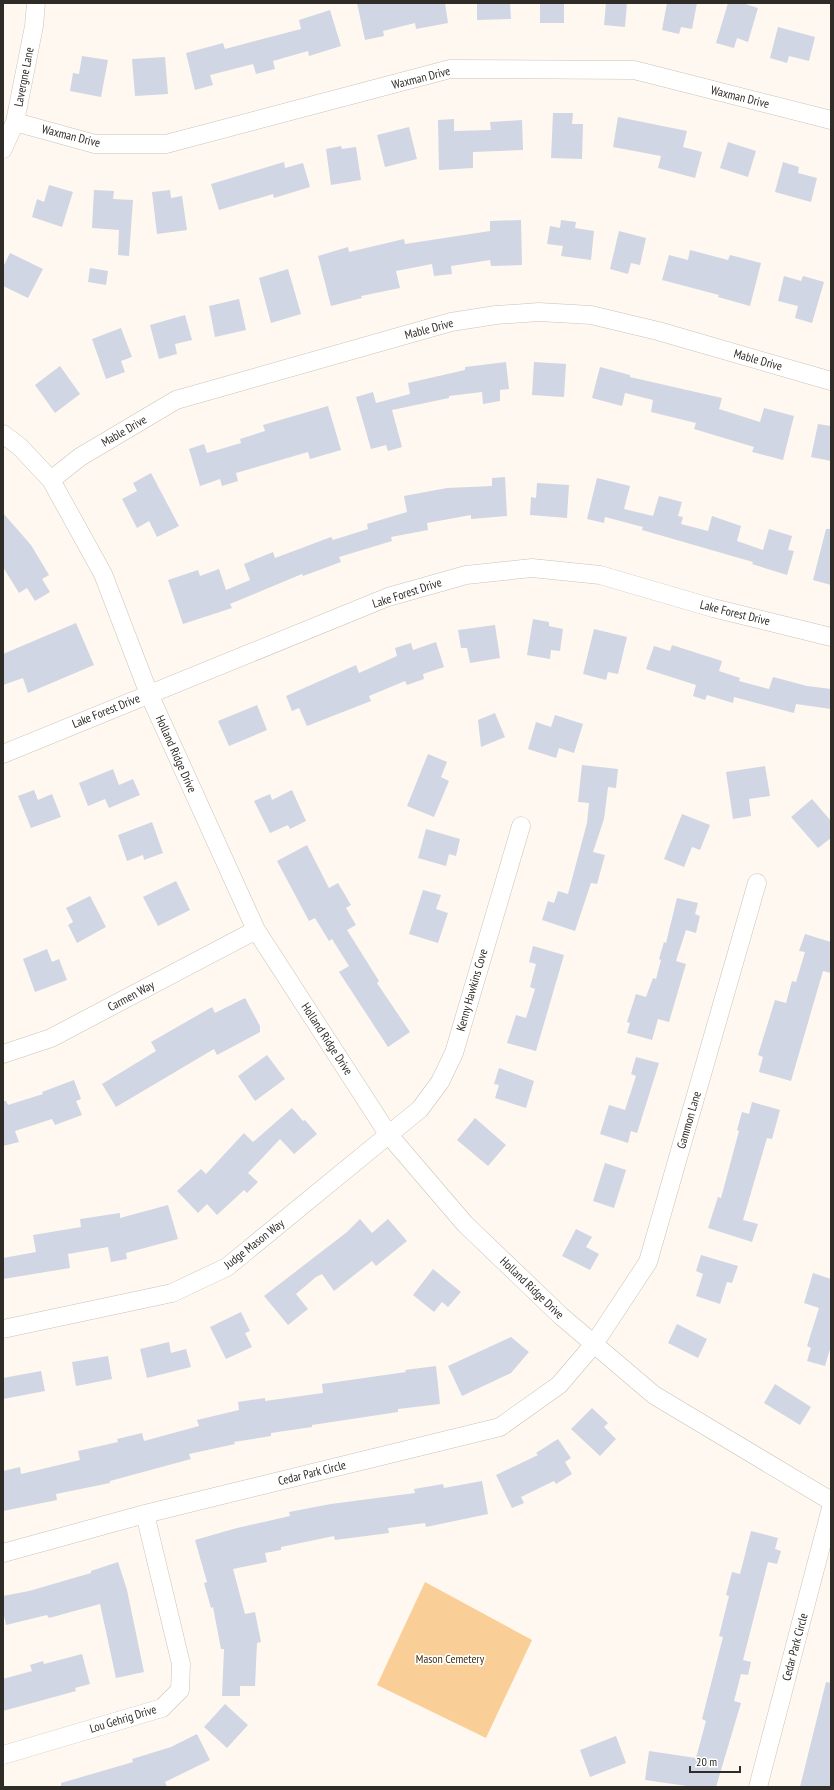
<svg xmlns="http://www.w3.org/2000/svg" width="834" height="1790" viewBox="0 0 834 1790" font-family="'PT Sans Narrow',sans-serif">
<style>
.green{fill:#facf97}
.building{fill:#d1d6e4}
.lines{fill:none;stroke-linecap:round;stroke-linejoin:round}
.minor-casing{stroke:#ccc2b6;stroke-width:19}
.minor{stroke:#fff;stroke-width:18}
.labels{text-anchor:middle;stroke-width:3.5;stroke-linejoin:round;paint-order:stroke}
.street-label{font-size:12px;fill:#2f2c27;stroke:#fff}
.park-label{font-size:12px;fill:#432d0a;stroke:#fff}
</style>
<rect width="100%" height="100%" fill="#fef8f0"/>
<path class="green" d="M425,1582l107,58 -46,98 -109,-53z"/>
<path class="building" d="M357,3h88l3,20 -32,6 -1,-6 -32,8 1,5 -19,4z
M477,3h33l1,16 -34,1z
M540,3h24v20h-24z
M606,3h21l-2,24 -21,-2z
M667,3h30l-5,26 -11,-2 -2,7 -17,-4z
M728,3h14l16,5 -10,34 -11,-4 -3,10 -18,-5z
M330,10l11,36 -32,10 -1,-5 -35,10 2,8 -19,5 -3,-10 -43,11 3,10 -18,5 -9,-37 37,-10 2,6 76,-20 -2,-9z
M778,27l37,10 -6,24 -20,-5 -2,7 -17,-5z
M82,56l26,4 -7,37 -31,-6 3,-18 6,1z
M165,57l3,37 -33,2 -3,-37z
M553,113h20l-1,11h11l-1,35 -31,-1z
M618,117l69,14 -4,16 19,5 -7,26 -37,-10 3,-12 -48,-9z
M454,119v12l37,-1 -1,-8 32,-2 1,30 -50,2v16l-34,2 -1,-50z
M409,127l8,32 -32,8 -8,-32z
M728,142l28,9 -8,26 -28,-9z
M341,146l1,3 14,-2 5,33 -30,5 -5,-36z
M284,162l1,6 18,-5 7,24 -36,11 -1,-4 -54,16 -8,-26z
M783,162l16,5 -1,6 19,5 -6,24 -36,-10z
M49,185l24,7 -11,35 -30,-10 5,-18 7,3z
M94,190l20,1 -1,8 20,1 -4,56 -11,-1 1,-25 -27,-2z
M170,190l1,8 11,-2 5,34 -30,4 -5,-42z
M521,220l1,45 -31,1 -1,-6 -39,6 1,8 -18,2 -2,-12 -36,7 4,17 -39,8 1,2 -31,8 -13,-50 30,-9 1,5 55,-13 1,5 85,-13v-10z
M561,220l15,2 -1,6 19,3 -3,29 -30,-4 2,-10 -16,-2 3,-18 10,2z
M619,231l27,7 -6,27 -9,-2 -3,11 -18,-5z
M690,250l38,10 2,-5 31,8 -11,43 -32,-9 1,-2 -57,-15 7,-25 19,5z
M10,253l33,16 -15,29 -25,-12v-19z
M90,268l18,3 -2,14 -18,-3z
M288,269l13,45 -30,9 -12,-45z
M784,276l17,5 2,-5 21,6 -12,41 -17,-5 3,-12 -20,-5z
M239,299l7,31 -31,7 -6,-31z
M185,315l7,25 -17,4 2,10 -18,5 -9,-34z
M121,328l11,29 -11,4 4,11 -19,7 -14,-40z
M506,362l3,27 -9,1v11l-17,3 -1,-12 -33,4v2l-57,12 10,37 -14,4 -2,-6 -15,4 -15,-52 17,-5 3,11 34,-9 -2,-11 57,-13v-3z
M534,362l32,2 -2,33 -32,-2z
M60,366l20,28 -25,19 -20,-28z
M600,367l30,8v2l92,21 -3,11 41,13 4,-14 30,8 -11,44 -31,-8 2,-5 -60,-18 2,-6 -45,-11 2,-12 -28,-7 -3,13 -30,-8z
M328,406l13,44 -31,9 -2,-7 -72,21 2,8 -16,5 -2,-7 -20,7 -11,-37 15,-5 3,9 34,-10 -1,-4 25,-8 -2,-6z
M818,424l13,2v35l-20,-4z
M151,473l28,53 -22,11 -8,-16 -12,7 -15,-29 15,-8 -4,-8z
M505,477l2,39 -36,3v-4l-44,8 1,7 -37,7 1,4 -53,16 2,5 -38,14 -1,-2 -72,30 2,4 -49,16 -15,-44 30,-10 2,6 19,-7 7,21 24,-10 -6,-16 29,-12 2,6 56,-21 2,3 35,-11 -1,-5 40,-12 -3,-16 43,-8 45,-2v-8z
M597,478l33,8 -6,23 29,7 6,-20 23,6 -4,14 5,1 -2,7 27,7 4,-15 29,10 -4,15 26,9 6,-21 23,7 -4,14 6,1 -7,24 -35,-11 1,-2 -111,-32 1,-3 -38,-10 -1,6 -17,-4z
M537,483l32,2 -2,33 -37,-3 1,-18 5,1z
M3,513l28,32 18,30 -7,4 8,13 -15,9 -8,-13 -8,5 -16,-26z
M826,529h5v56l-18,-5z
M533,619l16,3v4l14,3 -3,22 -9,-1 -1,9 -23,-4z
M76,623l18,42 -66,28 -5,-15 -20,7v-31z
M495,625l5,33 -30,5 -3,-15h-6l-3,-18z
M594,629l33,8 -9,37 -10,-2 -2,8 -23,-6z
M436,642l8,25 -21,7 1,5 -17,6 -2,-4 -36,15 2,5 -64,25 -8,-18 -7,3 -6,-15 70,-31 3,8 38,-17 -2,-8 16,-5 2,7z
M672,645l50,16 -3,10 21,7 -1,3 30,8 4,-12 34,9 24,3v20l-35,-5 -2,9 -60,-16 -1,6 -26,-8 -2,5 -12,-4 3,-11 -50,-16 8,-23 16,5z
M257,705l10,25 -38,16 -11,-25z
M495,713l10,24 -24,10 -3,-27z
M555,715l28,9 -9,29 -15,-5 -3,10 -28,-9 8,-27 15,5z
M428,754l19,8 -6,15 8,4 -15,36 -27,-11z
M582,765l36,4 -2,19 -8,-1 -4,32 -11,33 12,3 -8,29 -6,-1 -16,48 -33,-11 6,-19 6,2 4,-12 10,3 19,-71 2,-20 -11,-1z
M765,766l5,30 -21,3 2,17 -18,3 -7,-47z
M113,769l6,16 14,-6 7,16 -31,13 -4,-9 -17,7 -9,-23z
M34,790l4,10 14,-6 9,23 -30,11 -13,-32z
M292,790l14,31 -16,8 -2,-4 -18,8 -16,-32 16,-7 2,6z
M812,799l19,22v17l-13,10 -27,-31z
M682,814l28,11 -10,25 -8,-3 -8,20 -20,-8z
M152,822l11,31 -19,7 -1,-5 -16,6 -9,-26z
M426,829l34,10 -4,17 -7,-2 -3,12 -28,-8z
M307,845l22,43 9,-5 13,22 -5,3 10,17 -9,5 32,51 -2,2 33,49 -22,15 -49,-75 10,-6 -17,-27 -3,2 -14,-23 -6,3 -32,-60z
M176,881l14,29 -32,16 -15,-29z
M423,890l18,5 -5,14 12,4 -10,30 -29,-9z
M90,896l16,31 -29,16 -9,-18 5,-3 -7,-14z
M677,898l21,5 -3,11 5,2 -4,17 -10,-3 -10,31 10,3 -17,58 -11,-3 -6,21 -25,-7 3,-10 -3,-1 9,-28 10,3 7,-19 3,1 5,-19 -2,-1 5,-17 2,1z
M805,934l26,8v31l-8,-2 -32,110 -32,-9 4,-15 -5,-2 17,-55 11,3 6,-22 4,1 9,-30 -6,-1z
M533,946l31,9 -28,96 -29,-8 9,-28 10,3 9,-29 -5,-2 6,-23 -7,-2z
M47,949l5,13 7,-3 8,21 -32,12 -12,-33z
M245,998l15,28v6l-43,23 -3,-6 -98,58 -14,-23 54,-33 -5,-9 61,-35 3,6z
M267,1055l18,24 -30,22 -17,-25z
M636,1057l23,6 -22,70 -6,-2 -3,12 -28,-9 9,-29 16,5 11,-34 -5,-2z
M499,1068l35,13 -8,27 -31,-10 4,-13 -5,-1z
M74,1080l7,19 -5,2 6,14 -27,10 -3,-6 -37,12 4,11 -16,4v-45h3l2,4 35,-11 -1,-2z
M752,1102l28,8 -8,29 -5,-1 -24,82 15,4 -6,18 -44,-14 10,-31 3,1 18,-67 -2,-1 5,-18 7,2z
M292,1108l11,13 2,-1 12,14 -23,20 -14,-15 -32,34 10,9 -11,11 -3,-3 -27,25 -10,-11 -9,9 -21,-22 24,-22 5,5 38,-41 9,9z
M475,1118l31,27 -18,21 -31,-26z
M605,1163l21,7 -12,38 -21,-7z
M168,1205l10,34 -52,14 1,6 -16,3 -3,-15 -40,7 2,14 -67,11v-21l33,-6 -3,-17 48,-8 -1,-8 40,-6v5z
M360,1219l12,14 16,-14 19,22 -31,25 -4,-5 -38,30 -12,-17 -6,3 -20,17 12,15 -20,16 -24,-29 83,-64z
M576,1229l16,8 -6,10 13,7 -9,16 -28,-14z
M701,1255l37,11 -6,17 -5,-1 -7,22 -24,-8 7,-22 -7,-3z
M433,1269l28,23 -13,15 -6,-5 -8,10 -21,-17z
M813,1273l18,6v67l-6,20 -18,-5 4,-13 -4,-2 12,-38 -15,-5z
M241,1312l9,19 -5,2 7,14 -26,12 -16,-32z
M677,1324l30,15 -9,19 -30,-15z
M511,1337l18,15 -18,21 -49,23 -14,-30z
M169,1342l2,11 15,-4 5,18 -44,11 -7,-29z
M108,1356l4,23 -36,7 -4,-24z
M436,1366l4,38 -42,5v3l-86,13v2l-41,6v3l-37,6 1,2 -46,10 2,5 -81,22v2l-54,11 1,6 -54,11v-40l17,-4 1,7 59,-14 -2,-9 40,-9 -1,-3 25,-6 2,8 55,-15 -2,-6 42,-10 -1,-8 27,-4v3l58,-8 -1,-9 84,-12 -1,-2z
M41,1371l4,20 -42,8v-21z
M775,1384l36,23 -11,18 -36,-22z
M592,1408l16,15 -4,4 12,12 -16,17 -29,-27z
M558,1439l13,19 -6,4 7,12 -16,10 -2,-3 -33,16 3,6 -12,5 -16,-33 42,-20 -2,-2z
M482,1481l6,33 -62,13 -1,-4 -37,5 1,5 -54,7 -1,-4 -53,11v3l-16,3 2,9 -34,7 12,45 10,-2 6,30 -4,1 -2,43h-15v10h-18l2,-47h-3l-8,-42 -2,1 -7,-25 3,-1 -12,-42 42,-12 53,-12 -1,-4 42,-8 84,-11 -1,-4 29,-5 1,4z
M751,1531l27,7 -3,11 6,2 -4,13 -9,-2 -25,98 8,2 -3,13 -7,-1 -7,27 7,2 -25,84h-22l-49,-7 4,-29 47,7 10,-37 -4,-2 21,-82 -4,-1 10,-40 -3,-1 6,-23 8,2z
M118,1562l9,28 17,82 -28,6 -16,-74 -51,14 -2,-3 -41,10 -3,-14v-15l26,-5 62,-18v-2z
M82,1654l8,30 -15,4 1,3 -73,20v-32l29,-8 -2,-6 13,-4 1,3z
M826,1682l5,1v104h-31z
M225,1704l23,21 -21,23 -23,-21z
M197,1734l13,26 -45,22 2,5h-106v-4l72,-21 -1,-3 39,-12z
M616,1736l10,27 -36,14 -10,-27z"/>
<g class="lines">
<g class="minor-casing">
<path id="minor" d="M15,122l80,22h71l284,-75 184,1 197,50
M3,149l12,-27 19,-96 2,-23
M3,434l17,13 31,33 52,94 46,120 107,236 132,204 77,90 96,92 93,79 177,106
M51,480l29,-23 96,-57 275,-78 45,-7 43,-3 52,3 67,16 173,50
M3,754l385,-157 78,-22 66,-7 68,7 113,33 118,29
M3,1054l48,-16 205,-108
M3,1329l169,-36 55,-26 193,-158 20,-27 14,-29 67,-227
M3,1553l142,-39 355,-87 59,-42 35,-41 54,-82 109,-379
M3,1755l159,-47 18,-18 1,-26 -36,-150
M758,1787l73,-279"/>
</g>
<use href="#minor" class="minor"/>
</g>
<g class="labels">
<g class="street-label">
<text transform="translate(24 77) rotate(-79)" y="4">Lavergne Lane</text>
<text transform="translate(421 78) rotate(-14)" y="4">Waxman Drive</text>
<text transform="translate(740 97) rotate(14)" y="4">Waxman Drive</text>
<text transform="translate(71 136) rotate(14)" y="4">Waxman Drive</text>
<text transform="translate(429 329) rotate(-15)" y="4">Mable Drive</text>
<text transform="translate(758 360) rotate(16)" y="4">Mable Drive</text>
<text transform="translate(124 431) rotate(-30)" y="4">Mable Drive</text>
<text transform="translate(407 593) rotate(-18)" y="4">Lake Forest Drive</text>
<text transform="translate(735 613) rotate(14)" y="4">Lake Forest Drive</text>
<text transform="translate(106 711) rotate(-22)" y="4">Lake Forest Drive</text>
<text transform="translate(176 754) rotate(66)" y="4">Holland Ridge Drive</text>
<text transform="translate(472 990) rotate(-74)" y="4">Kenny Hawkins Cove</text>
<text transform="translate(131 996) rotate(-28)" y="4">Carmen Way</text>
<text transform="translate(327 1039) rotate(57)" y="4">Holland Ridge Drive</text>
<text transform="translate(689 1120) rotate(-74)" y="4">Gammon Lane</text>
<text transform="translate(254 1244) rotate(-38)" y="4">Judge Mason Way</text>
<text transform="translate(532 1288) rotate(44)" y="4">Holland Ridge Drive</text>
<text transform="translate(312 1473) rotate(-14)" y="4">Cedar Park Circle</text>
<text transform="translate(795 1647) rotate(-75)" y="4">Cedar Park Circle</text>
<text transform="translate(123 1719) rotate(-17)" y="4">Lou Gehrig Drive</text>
</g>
<g class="park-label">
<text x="450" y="1663">Mason Cemetery</text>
</g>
</g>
<rect width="834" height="1790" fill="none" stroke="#2f2c27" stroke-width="8"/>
<path d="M690 1766v6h50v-6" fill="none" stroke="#2f2c27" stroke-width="2"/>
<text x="696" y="1766" font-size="12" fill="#2f2c27" stroke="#ffffff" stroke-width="3" paint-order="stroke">20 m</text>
</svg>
